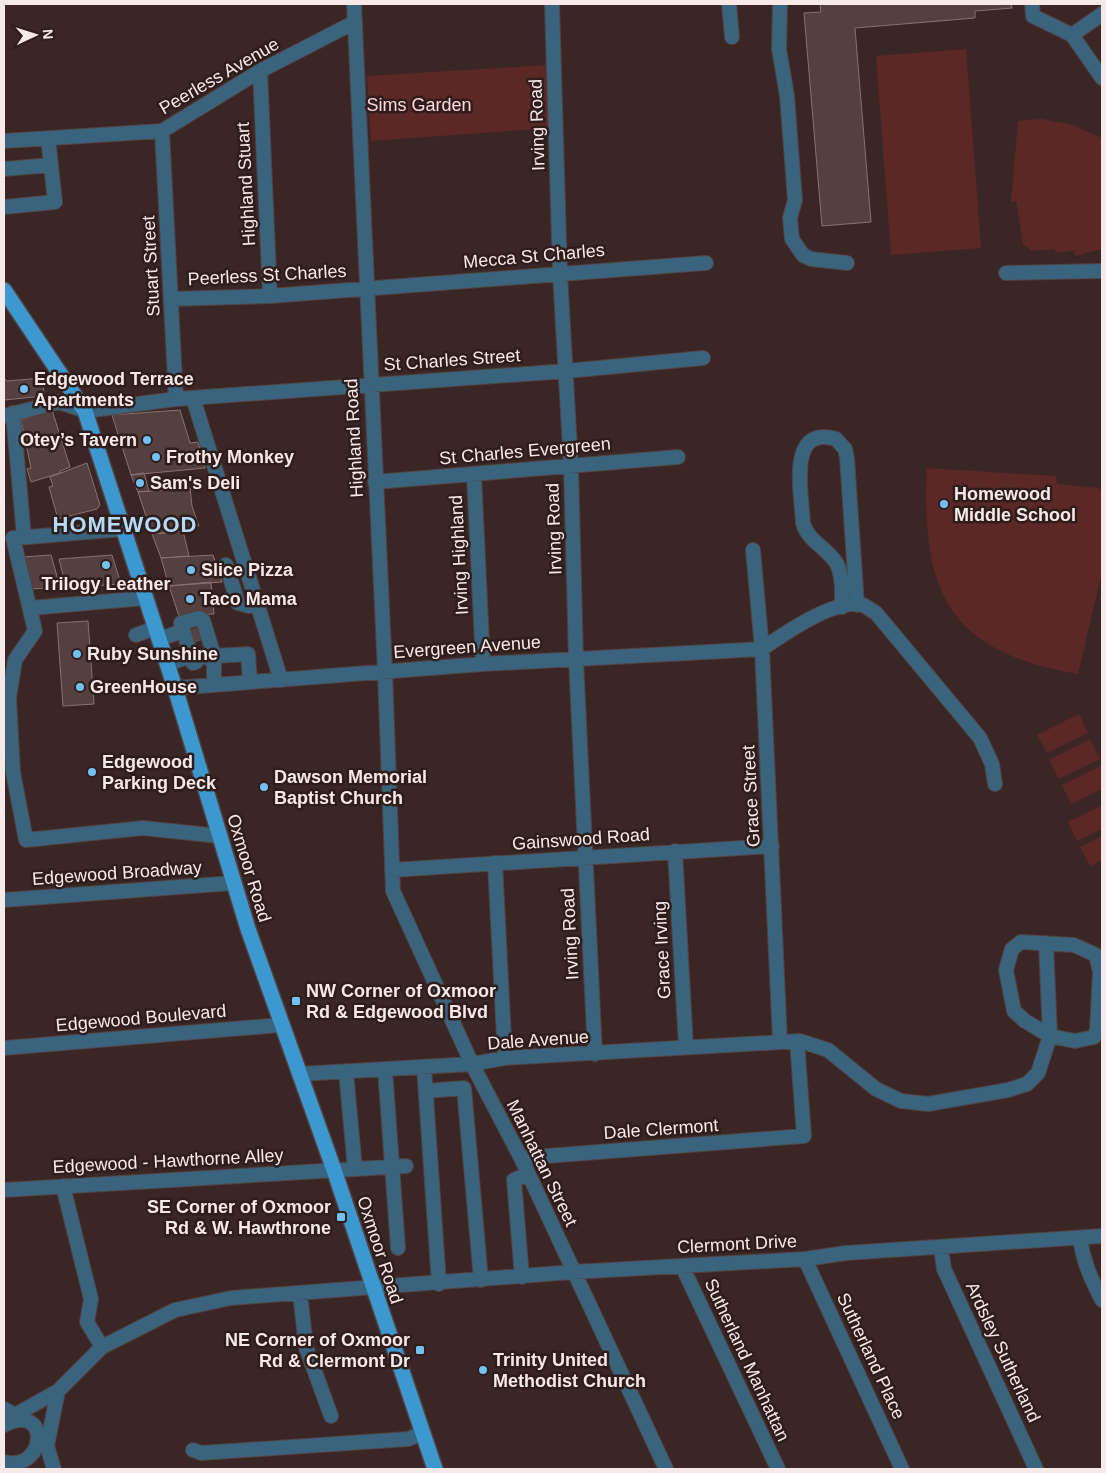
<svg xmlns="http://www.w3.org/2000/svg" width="1106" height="1473" viewBox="0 0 1106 1473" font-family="Arial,sans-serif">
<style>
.green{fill:#5b2826}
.building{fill:#54403e;stroke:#897270}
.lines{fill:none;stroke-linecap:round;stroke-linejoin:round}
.minor-tunnel{stroke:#554342;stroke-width:14;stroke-dasharray:14 7;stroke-linecap:butt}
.minor-casing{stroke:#534140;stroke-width:16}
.major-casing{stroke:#534140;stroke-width:18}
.minor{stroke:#3a637d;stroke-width:14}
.major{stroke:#3c98ce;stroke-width:15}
.poi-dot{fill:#71c1f5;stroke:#2f1d1b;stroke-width:2}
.labels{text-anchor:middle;stroke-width:5;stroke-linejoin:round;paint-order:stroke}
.street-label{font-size:18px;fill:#f6e9e7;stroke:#2f1d1b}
.park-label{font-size:18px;fill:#ffd8d5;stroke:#2f1d1b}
.poi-label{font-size:18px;font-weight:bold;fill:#f6e9e7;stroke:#2f1d1b;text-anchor:start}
.district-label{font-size:22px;font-weight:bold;letter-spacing:1px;fill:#b2dcf9;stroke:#2f1d1b}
</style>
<rect width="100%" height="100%" fill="#392625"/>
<path class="green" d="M966,49l15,199 -90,7 -15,-199z
M548,65l3,63 -180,13 -4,-65z
M1042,119l31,6 29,13v111l-27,7v-6l-17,3 -5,-4 -21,2 -9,-7 -7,-43 -5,1 7,-81z
M927,468l129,8 1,8 42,4 3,5v79l-24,102c-129,-22 -157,-81 -151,-206z
M1079,714l9,19 -41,20 -10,-18z
M1090,739l10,20 -41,20 -10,-19z
M1102,765v24l-31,15 -9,-19z
M1102,805v24l-25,12 -9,-19z
M1102,836v24l-12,6 -10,-19z"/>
<path class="building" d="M820,4h191l1,4 -37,3v7l-120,10 16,194 -49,4 -18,-213 17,-1z
M4,378l3,3 36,-3 1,18 -40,4z
M52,410l18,57 -10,4v2l-29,9 -4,-13 4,-1 -10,-48z
M180,410l10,33 8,-1 7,26 -74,7 -19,-60z
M87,463l13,42 -3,4 -39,10 -9,-32 4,-1 -3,-9z
M144,473l5,18 -11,1 -7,-17z
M190,488l2,18 7,20 -10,1 1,4 -38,3 -14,-42z
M183,531l6,25 -28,2 -9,-24z
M51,555l9,32 -29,2 -9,-32z
M112,555l9,29 -30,2 -1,-6 -25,3 -6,-24z
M213,555l9,27 -53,4 -8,-28z
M211,582l3,32 -35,2 -10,-30z
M88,621l6,83 -31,2 -6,-83z"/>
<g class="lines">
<path class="minor-tunnel" d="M188,638l13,-5"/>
<g class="minor-casing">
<path id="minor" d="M354,4l31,668 8,219 79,173 49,94 145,311
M552,4l8,270 11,192 5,194 19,394
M729,4l3,33
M780,4l-1,45 8,47 8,104 -5,18 2,21 11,16 8,4 36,4
M1032,4l1,12 39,19
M1102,14l-30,21 30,43
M260,71l10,225
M162,131l14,268
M4,141l158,-10 98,-60 95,-49
M4,169l47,-4
M4,207l51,-5 -7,-64
M1006,273l96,-2
M171,299l99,-3 436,-33
M193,398l88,282
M13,413l11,124
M4,416l55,-14 26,9 91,-12 391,-28 136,-13
M474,475l9,189
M375,482l303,-25
M13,538l22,93 -20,29 -6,38 4,74 13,68 117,-12 76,8
M17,538l106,-9
M753,550l9,99 18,392
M226,565l12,38 11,3 8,-2
M842,607c0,-14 1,-30 -5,-43 -9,-16 -29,-22 -34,-41 -1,-28 -17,-99 33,-84l9,10 2,9 10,147
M30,608l116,-10
M136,635l19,-7
M159,639l24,-8
M762,649c20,-14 75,-52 101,-44 4,2 9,6 13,8l104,125 12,26 3,20
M208,658l6,-2v29
M196,662l-3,1 -12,-40 18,-5 4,2 11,36 34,-2 2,28
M167,664l24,-8
M175,688l308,-24 279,-15
M675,851l11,196
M495,863l10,195
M392,870l380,-24
M4,900l229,-17
M1021,942l53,3 22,10 4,17 -3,58 -3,7 -19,4 -25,-5 -25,-15 -11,-10 -8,-41 6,-21z
M4,1048l277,-23
M424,1067l15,217
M385,1069l13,179
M346,1072l9,97
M299,1074l173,-10 33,-6 295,-17 28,9 48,39 25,12 27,3 80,-14 19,-6 11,-11 12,-37 -4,-93
M426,1091l38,-3 17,192
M521,1158l283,-22 -7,-95
M63,1186l28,113 -4,23 15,25
M4,1190l402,-24
M1080,1238c3,23 11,41 22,62
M941,1248l3,21 92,200
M805,1259l97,210
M682,1266l96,203
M522,1277l-8,-97 14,-6
M300,1293l6,54 25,69
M4,1409l11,6
M15,1415l43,-24 44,-44 73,-37 56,-12 342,-26 232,-13 41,-6 256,-17
M4,1425c48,-24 42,48 0,37
M193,1450l8,3 207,-14 15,-6
M54,1469l-7,-23 11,-55"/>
</g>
<g class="major-casing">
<path id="major" d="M4,290l81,121 90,277 73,241 86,241 101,299"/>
</g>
<use href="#minor" class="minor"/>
<use href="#major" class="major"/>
</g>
<g class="poi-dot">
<circle cx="24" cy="389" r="5"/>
<circle cx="147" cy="440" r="5"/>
<circle cx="156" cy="457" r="5"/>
<circle cx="140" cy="483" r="5"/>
<circle cx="944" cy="504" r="5"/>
<circle cx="106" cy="565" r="5"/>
<circle cx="191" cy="570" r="5"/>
<circle cx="190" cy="599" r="5"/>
<circle cx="77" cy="654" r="5"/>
<circle cx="80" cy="687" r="5"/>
<circle cx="92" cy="772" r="5"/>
<circle cx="264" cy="787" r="5"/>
<rect x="291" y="996" width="10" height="10" rx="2.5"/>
<rect x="336" y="1212" width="10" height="10" rx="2.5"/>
<rect x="415" y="1345" width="10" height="10" rx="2.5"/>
<circle cx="483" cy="1370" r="5"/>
</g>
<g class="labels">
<g class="street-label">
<text transform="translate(219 76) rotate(-30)" y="6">Peerless Avenue</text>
<text transform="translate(537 125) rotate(-92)" y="6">Irving Road</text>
<text transform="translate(246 184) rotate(-93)" y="6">Highland Stuart</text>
<text transform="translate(534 256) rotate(-5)" y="6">Mecca St Charles</text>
<text transform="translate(151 266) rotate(-93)" y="6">Stuart Street</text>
<text transform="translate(267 275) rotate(-3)" y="6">Peerless St Charles</text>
<text transform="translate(452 360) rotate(-4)" y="6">St Charles Street</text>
<text transform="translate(354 438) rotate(-93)" y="6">Highland Road</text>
<text transform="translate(525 451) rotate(-5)" y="6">St Charles Evergreen</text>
<text transform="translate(554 529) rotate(-92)" y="6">Irving Road</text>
<text transform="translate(459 555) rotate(-93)" y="6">Irving Highland</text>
<text transform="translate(467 647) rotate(-4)" y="6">Evergreen Avenue</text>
<text transform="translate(751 796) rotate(-93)" y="6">Grace Street</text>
<text transform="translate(581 839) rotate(-4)" y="6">Gainswood Road</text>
<text transform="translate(249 868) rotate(73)" y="6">Oxmoor Road</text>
<text transform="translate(117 873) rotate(-4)" y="6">Edgewood Broadway</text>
<text transform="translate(570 934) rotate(-93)" y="6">Irving Road</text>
<text transform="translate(662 950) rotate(-93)" y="6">Grace Irving</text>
<text transform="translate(141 1018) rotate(-5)" y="6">Edgewood Boulevard</text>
<text transform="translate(538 1040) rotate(-4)" y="6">Dale Avenue</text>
<text transform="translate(661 1129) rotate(-4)" y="6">Dale Clermont</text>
<text transform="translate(168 1161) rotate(-3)" y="6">Edgewood - Hawthorne Alley</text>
<text transform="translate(542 1163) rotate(64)" y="6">Manhattan Street</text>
<text transform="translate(737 1244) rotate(-3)" y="6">Clermont Drive</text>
<text transform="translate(380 1250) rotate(72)" y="6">Oxmoor Road</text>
<text transform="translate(1003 1352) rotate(65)" y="6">Ardsley Sutherland</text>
<text transform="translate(871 1356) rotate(65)" y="6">Sutherland Place</text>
<text transform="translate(747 1360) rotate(65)" y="6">Sutherland Manhattan</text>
</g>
<g class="park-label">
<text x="419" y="111">Sims Garden</text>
</g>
<g class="poi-label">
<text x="34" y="385">Edgewood Terrace<tspan x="34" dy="21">Apartments</tspan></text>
<text x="137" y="446" text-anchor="end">Otey’s Tavern</text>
<text x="166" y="463">Frothy Monkey</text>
<text x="150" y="489">Sam's Deli</text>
<text x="954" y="500">Homewood<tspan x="954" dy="21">Middle School</tspan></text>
<text x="201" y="576">Slice Pizza</text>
<text x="106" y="590" text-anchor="middle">Trilogy Leather</text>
<text x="200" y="605">Taco Mama</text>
<text x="87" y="660">Ruby Sunshine</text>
<text x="90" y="693">GreenHouse</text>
<text x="102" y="768">Edgewood<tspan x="102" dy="21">Parking Deck</tspan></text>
<text x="274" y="783">Dawson Memorial<tspan x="274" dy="21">Baptist Church</tspan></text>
<text x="306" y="997">NW Corner of Oxmoor<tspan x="306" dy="21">Rd &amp; Edgewood Blvd</tspan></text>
<text x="331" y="1213" text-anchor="end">SE Corner of Oxmoor<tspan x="331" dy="21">Rd &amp; W. Hawthrone</tspan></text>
<text x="410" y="1346" text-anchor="end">NE Corner of Oxmoor<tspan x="410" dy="21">Rd &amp; Clermont Dr</tspan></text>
<text x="493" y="1366">Trinity United<tspan x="493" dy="21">Methodist Church</tspan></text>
</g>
<g class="district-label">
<text x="125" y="532">HOMEWOOD</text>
</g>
</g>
<rect width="1106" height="1473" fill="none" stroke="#f6e9e7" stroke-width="10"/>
<g transform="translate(35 35) rotate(86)" stroke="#2f1d1b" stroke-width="4" paint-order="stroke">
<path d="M0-4L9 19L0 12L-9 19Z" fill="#f6e9e7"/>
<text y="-8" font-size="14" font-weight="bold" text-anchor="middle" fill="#f6e9e7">N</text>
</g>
</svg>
